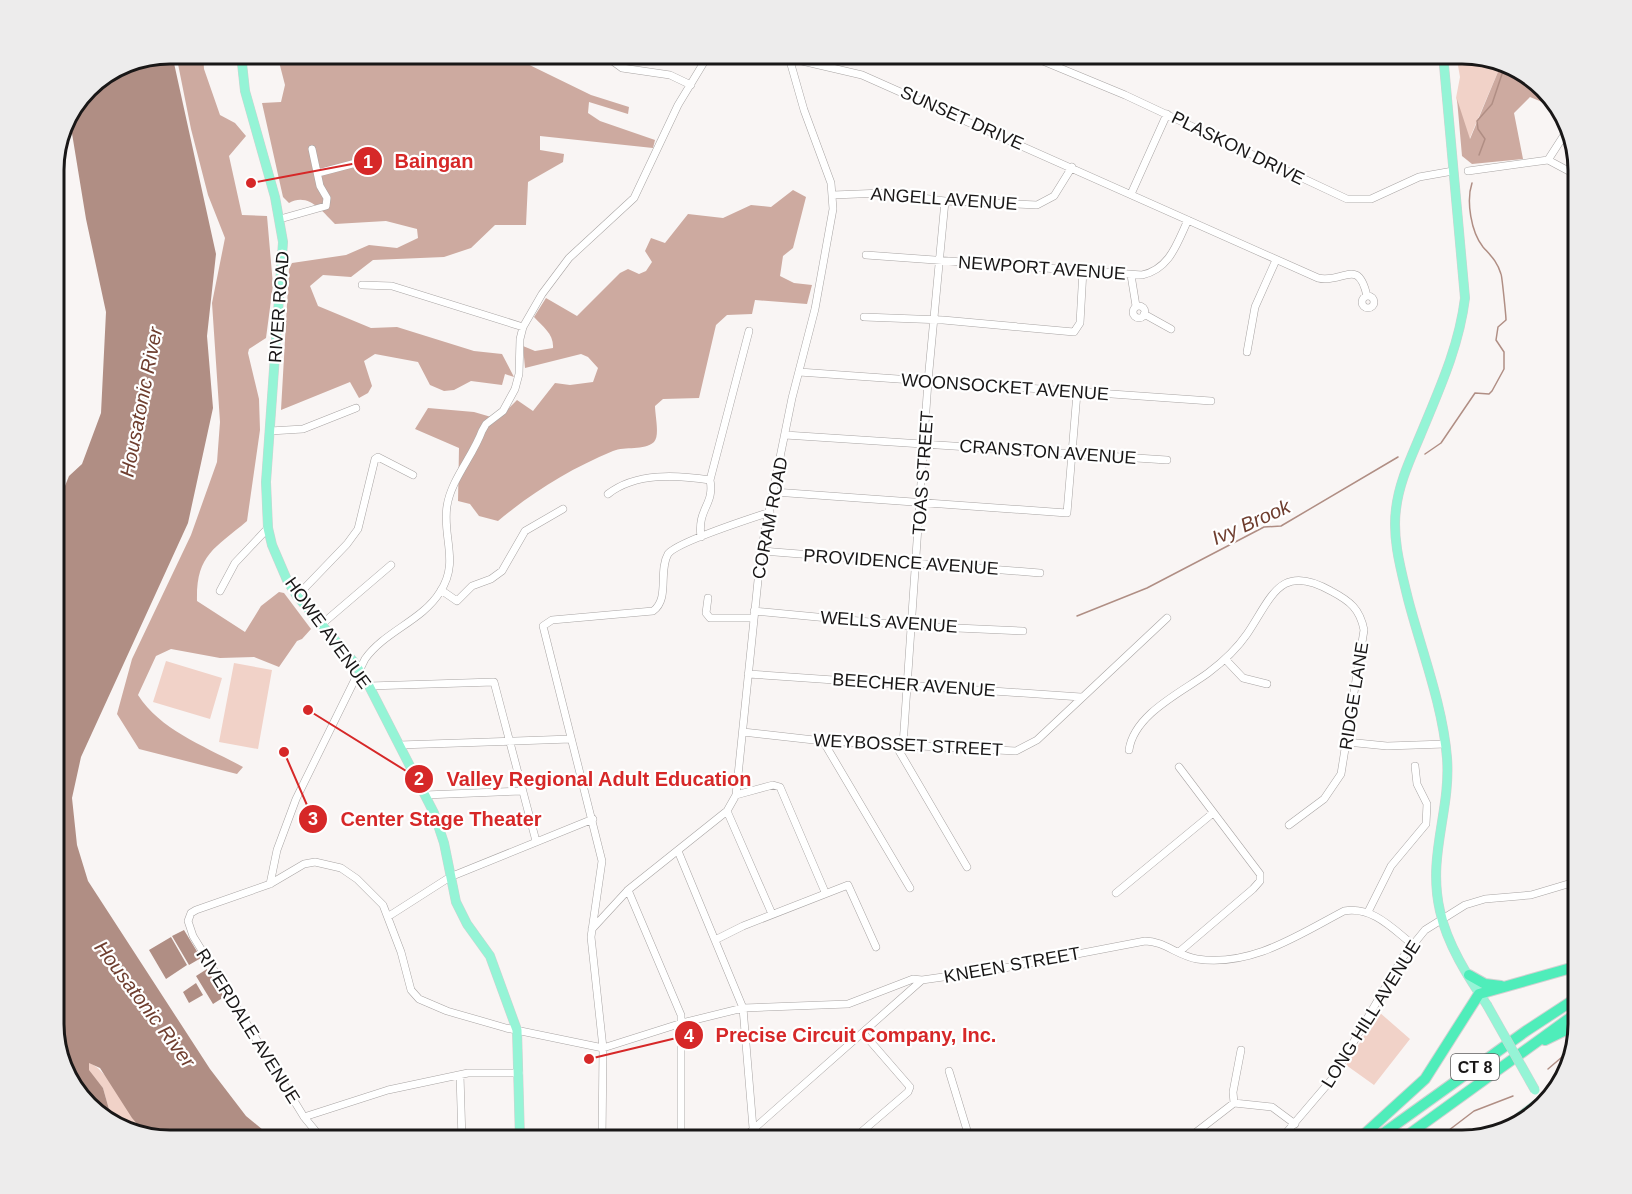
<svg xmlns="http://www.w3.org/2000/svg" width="1632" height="1194" viewBox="0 0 1632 1194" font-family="Arial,sans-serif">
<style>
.green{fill:#f1d2c8}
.forest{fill:#cdaaa0}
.water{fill:#b08e84}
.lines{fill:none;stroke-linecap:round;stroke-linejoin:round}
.stream{stroke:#b08e84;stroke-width:1.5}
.minor-casing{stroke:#a8a4a3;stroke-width:8}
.major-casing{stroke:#d1d1d1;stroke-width:10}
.highway-casing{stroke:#d1d1d1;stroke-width:12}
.minor{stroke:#fff;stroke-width:7}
.major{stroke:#95f4d6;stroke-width:9}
.highway{stroke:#4fedba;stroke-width:10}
.rail-casing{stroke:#696766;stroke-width:4}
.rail{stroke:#fff;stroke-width:1.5;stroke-dasharray:4.5;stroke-linecap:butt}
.major-bridge-casing{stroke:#d1d1d1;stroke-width:10;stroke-linecap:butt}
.major-bridge{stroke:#95f4d6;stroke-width:9}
.labels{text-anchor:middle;stroke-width:4.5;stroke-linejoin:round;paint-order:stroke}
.shield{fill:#fff;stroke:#5e5d5d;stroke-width:1.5}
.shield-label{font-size:16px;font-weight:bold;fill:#191717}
.street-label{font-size:18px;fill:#191717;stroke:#fff}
.water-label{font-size:20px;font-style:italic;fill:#6f3e2f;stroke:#fff}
.rim{fill:none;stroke:#191717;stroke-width:3}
.leader{fill:none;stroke:#d62828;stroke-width:2}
.callout-dot{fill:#d62828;stroke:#fff;stroke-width:2}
.mark-label{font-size:18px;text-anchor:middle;font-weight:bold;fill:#fff}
.callout-label{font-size:20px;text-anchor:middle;font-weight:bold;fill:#d62828;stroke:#fff;stroke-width:4.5;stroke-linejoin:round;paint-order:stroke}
</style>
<rect width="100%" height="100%" fill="#f9f5f4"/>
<path class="green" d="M1456,54l44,13 -31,73 -13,-42 4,-21z
M166,661l56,17 -12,41 -57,-17z
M234,663l38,7 -14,79 -39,-7z
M1379,1012l31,27 -36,46 -28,-20z
M89,1062c24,13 35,48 54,69l-31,-11 -9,-32 -15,-18z"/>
<path class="forest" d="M176,54h27l1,15 16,46 15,8 11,13 -17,20 13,59 25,1 6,69 -7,53 -17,11 -1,4 11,46 1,31 -13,91c-33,28 -51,34 -50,80l48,31 16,-26 18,-14 5,1 27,36 -9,10 -5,2 -18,26 -25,-10 -34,1 -49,-9 -15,7 -18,39c23,36 69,52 105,72l-6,7 -98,-25 -22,-35 15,-55 59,-124 26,-73 3,-40 -8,-119 13,-65 -17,-43 -17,-66z
M277,54h151l15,10 21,-10h43l84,41 38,12 -1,7 -39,-12 -1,11 12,8 55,19 -2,8 -113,-12v14l24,4 -1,8 -35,20 -2,43h-31l-24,23 -27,9 -71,3 -22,17 -28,-2 -13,11 8,20 53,22 26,-1 77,24 28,3 12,23 -9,-3 -3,11 -31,-4 -17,9 -10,1 -14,-6 -12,-23 -43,-8 -11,7 8,25 -4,7 -9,5 -9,-16 -69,28 8,-141 3,-6 54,-8 23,-10 28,3 21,-10 -1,-9 -31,-8 -51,3c-13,-13 -27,-32 -46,-21l-6,-6 -21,-94 19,-1 4,-17z
M1500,67l32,11 19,23 -4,3 -17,-7 -16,16 9,46 -51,5 -10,-8 -5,-57 13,40z
M793,190l13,7 -13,51 -10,8 -3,20 14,7 18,2 -5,19 -52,-4 -3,14 -25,1 -11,10 -17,73 -36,1 -8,7c0,9 5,30 -1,36 -10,9 -29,4 -41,9 -43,18 -79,40 -115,70l-19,-5 -9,-12 -12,-3 1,-53 -44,-19 13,-21 46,4 24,7 19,-19 16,11 22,-28 15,2 23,-3 5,-14 -10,-11 -7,-3 -56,14 -2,-22 12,5 18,-3c1,-14 -10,-21 -19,-31l12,-19 31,18 43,-43 8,-4 11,5 7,-3 6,-9 -7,-11 6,-13 14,5 23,-29 35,4 28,-13 20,2z"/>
<path class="water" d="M172,54l44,200 -9,82 6,72 -25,115 -107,234 -9,41 5,47 11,36 122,188 36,47 29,24h-104l-28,-9 -11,-13 -32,-50 -11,-5v7l14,18 9,32c-37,-13 -48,-56 -58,-90v-517l15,-37 13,-12 19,-51 5,-101 -20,-93 -17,-104c34,-44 48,-53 103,-61z
M184,930l17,28 -12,7 -17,-29z
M171,937l16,28 -21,14 -17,-29z
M207,969l17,28 -11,7 -17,-28z
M196,983l7,12 -14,8 -6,-11z"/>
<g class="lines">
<path class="stream" d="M1479,155l6,-16 -7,-10 -1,-8 15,-17 12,-36
M1425,454l16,-11 34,-50 14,1 3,-3 12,-22v-17l-8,-12 2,-13 8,-7c0,-4 -4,-44 -5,-46 -4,-13 -10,-18 -18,-27 -12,-15 -17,-46 -11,-64
M1077,616l70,-28 117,-61 17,-1 117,-69
M1548,1069l21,-18
M1436,1140l38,-29 39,-15"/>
<g class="minor-casing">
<path id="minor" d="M603,54l19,14 48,7 21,10
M1026,54l99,41 222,104h24l48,-22 34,-6
M789,58l73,17 456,203c25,6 40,-22 49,18
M1548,160l20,-31
M1468,171l80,-11 30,16
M318,173l38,-10
M1131,194l36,-80
M833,195l50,-2 62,8 92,4 17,-9 18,-29
M280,219l46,-13 1,-8 -7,-12 -8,-37
M866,255l276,20c28,-6 35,-32 46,-55
M1131,275l5,31
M362,285l30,1 131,41
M1362 302a6 6 0 1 1 12 0a6 6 0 1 1-12 0Z
M1133 312a6 6 0 1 1 12 0a6 6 0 1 1-12 0Z
M1144,314l27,15
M864,317l79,3 131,12 6,-9 3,-53
M1247,352l8,-45 21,-47
M799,372l412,29
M270,431l33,-2 53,-21
M785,435l382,25
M774,492l293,21 10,-120
M608,494c28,-22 70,-19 102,-14
M701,537c-4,-29 14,-32 9,-57l39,-149
M761,551l279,22
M441,590l16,11 15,-15 19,-7 11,-8 23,-40 38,-22
M220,591l15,-28 33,-35
M297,596l50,-52 11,-15 17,-70 3,-2 35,18
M708,598l-2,15 4,5h44
M754,611l158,15 111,5
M322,624l69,-59
M1226,660l17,18 24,6
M748,674l333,23
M369,686l125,-4 42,159
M743,732l80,9 193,10 21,-11 130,-122
M823,741l87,147
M1347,742l40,4 58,-2
M895,744l72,123
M399,745l172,-6
M903,745l25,-364 17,-180
M1129,750c5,-36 53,-58 79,-77 16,-12 28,-23 39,-39 25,-37 33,-72 84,-43 19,10 29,18 33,39l-23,144 -17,25 -35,26
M1179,767l81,107v7l-7,8 -74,63
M425,795l97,-4
M736,795l37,-10 7,2 45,105
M727,811l45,103
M678,851l65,157 11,132
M270,884l7,-34 19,-51 69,-140c20,-28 57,-38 75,-67 20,-30 2,-55 7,-86 4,-26 26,-50 35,-75l4,-7 17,-13 12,-22 4,-15 1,-35 3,-12 19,-33 27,-36 65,-60 44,-93 31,-51
M628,890l53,125v125
M1116,893l97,-80
M1368,912l23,-46 35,-42 1,-20 -10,-20 -2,-18
M389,916l61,-39 143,-58
M592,929l36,-39 99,-79 9,-16 25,-244 31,-153 23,-89 18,-100 -2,-26 -27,-73 -16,-56
M715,940l28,-14 105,-41 28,62
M949,1071l21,69
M460,1075l2,65
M1234,1103l-1,-11 8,-42
M304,1117l84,-27 80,-17h51
M865,1129l9,11
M323,1140l-19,-23 -111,-181 -5,-15 3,-8 5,-3 74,-26 34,-20 11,-2 26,6 16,11 26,26 18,47 10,38 8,9 28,12 59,17 97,20 79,-25 61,-15 105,-4 65,-25 9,1
M602,1140l1,-92 -12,-111 11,-76 -59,-235 9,-6 101,-9c17,-12 5,-40 15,-57 8,-12 84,-36 102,-42
M699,1140l50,-7 173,-153 77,-11 146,-28c19,0 33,15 52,18 55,8 101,-24 147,-48 28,-5 48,17 68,33
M852,1140l56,-48 2,-5 -46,-53
M1186,1140l48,-37 38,4 23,17
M1280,1140l52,-61 71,-122 22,-27 40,-25 20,-6 46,-4 47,-14"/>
</g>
<g class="major-casing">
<path id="major" d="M241,54l4,37 30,106 8,45 -17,240 2,46 4,17 15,35 10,16 56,65 16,25 65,127 10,30 12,59 11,22 23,32 27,74 3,110
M1443,54l22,244c-6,49 -26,92 -45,138 -10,24 -21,47 -24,73 -4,30 5,61 12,90 13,50 35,107 39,159 4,53 -20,98 -7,153 7,33 28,66 47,94
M1501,1131l55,-42"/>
</g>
<g class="highway-casing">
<path id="highway" d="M1469,975l16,9 16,2
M1545,1040l33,-16
M1358,1140l67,-61 54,-85 99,-28
M1374,1140l152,-109 52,-34
M1401,1140l177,-128"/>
</g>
<use href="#minor" class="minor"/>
<use href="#major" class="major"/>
<use href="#highway" class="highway"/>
<g class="rail-casing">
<path id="rail" d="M54,314l5,-56 -5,-64"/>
</g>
<use href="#rail" class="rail"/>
<g class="major-bridge-casing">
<path id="major-bridge" d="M1487,1005l48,85"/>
</g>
<use href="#major-bridge" class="major-bridge"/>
</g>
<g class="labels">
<rect class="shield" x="1451" y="1054" width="48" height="26" rx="4.5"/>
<g class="shield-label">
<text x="1475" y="1073">CT 8</text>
</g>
<g class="street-label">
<text transform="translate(962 118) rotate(24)" y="6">SUNSET DRIVE</text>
<text transform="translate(1238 148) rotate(26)" y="6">PLASKON DRIVE</text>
<text transform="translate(944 199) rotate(4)" y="6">ANGELL AVENUE</text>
<text transform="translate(1042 268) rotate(4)" y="6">NEWPORT AVENUE</text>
<text transform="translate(279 307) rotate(-86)" y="6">RIVER ROAD</text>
<text transform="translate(1005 387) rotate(4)" y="6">WOONSOCKET AVENUE</text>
<text transform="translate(1048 452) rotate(4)" y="6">CRANSTON AVENUE</text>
<text transform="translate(923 473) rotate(-86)" y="6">TOAS STREET</text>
<text transform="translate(770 518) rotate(-79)" y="6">CORAM ROAD</text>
<text transform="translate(901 562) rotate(4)" y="6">PROVIDENCE AVENUE</text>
<text transform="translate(889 622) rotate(4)" y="6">WELLS AVENUE</text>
<text transform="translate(328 633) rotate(54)" y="6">HOWE AVENUE</text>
<text transform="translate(914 685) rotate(4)" y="6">BEECHER AVENUE</text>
<text transform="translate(1354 696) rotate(-81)" y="6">RIDGE LANE</text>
<text transform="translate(908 745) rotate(3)" y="6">WEYBOSSET STREET</text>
<text transform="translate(1012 965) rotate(-10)" y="6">KNEEN STREET</text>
<text transform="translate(1371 1014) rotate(-58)" y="6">LONG HILL AVENUE</text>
<text transform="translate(248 1026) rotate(58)" y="6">RIVERDALE AVENUE</text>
</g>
<g class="water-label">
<text transform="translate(141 402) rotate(-79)" y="7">Housatonic River</text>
<text transform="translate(1251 522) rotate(-24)" y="7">Ivy Brook</text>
<text transform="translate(145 1004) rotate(53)" y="7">Housatonic River</text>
</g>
</g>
<path d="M0 0H1632V1194H0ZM170 64H1462A106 106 0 0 1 1568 170V1024A106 106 0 0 1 1462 1130H170A106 106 0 0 1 64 1024V170A106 106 0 0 1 170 64Z" fill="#edecec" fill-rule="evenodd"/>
<path class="rim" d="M170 64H1462A106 106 0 0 1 1568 170V1024A106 106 0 0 1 1462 1130H170A106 106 0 0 1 64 1024V170A106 106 0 0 1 170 64Z"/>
<path class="leader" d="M251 183L368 161M308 710L419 779M284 752L313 819M589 1059L689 1035"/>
<g class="callout-dot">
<circle cx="251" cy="183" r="6"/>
<circle cx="308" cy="710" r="6"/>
<circle cx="284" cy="752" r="6"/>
<circle cx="589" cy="1059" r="6"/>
<circle cx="368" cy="161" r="15"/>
<circle cx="419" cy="779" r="15"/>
<circle cx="313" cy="819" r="15"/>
<circle cx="689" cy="1035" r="15"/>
</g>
<g class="mark-label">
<text x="368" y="168">1</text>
<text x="419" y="785">2</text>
<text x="313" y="825">3</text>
<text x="689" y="1042">4</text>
</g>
<g class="callout-label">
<text x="434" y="168">Baingan</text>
<text x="599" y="786">Valley Regional Adult Education</text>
<text x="441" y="826">Center Stage Theater</text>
<text x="856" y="1042">Precise Circuit Company, Inc.</text>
</g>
</svg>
